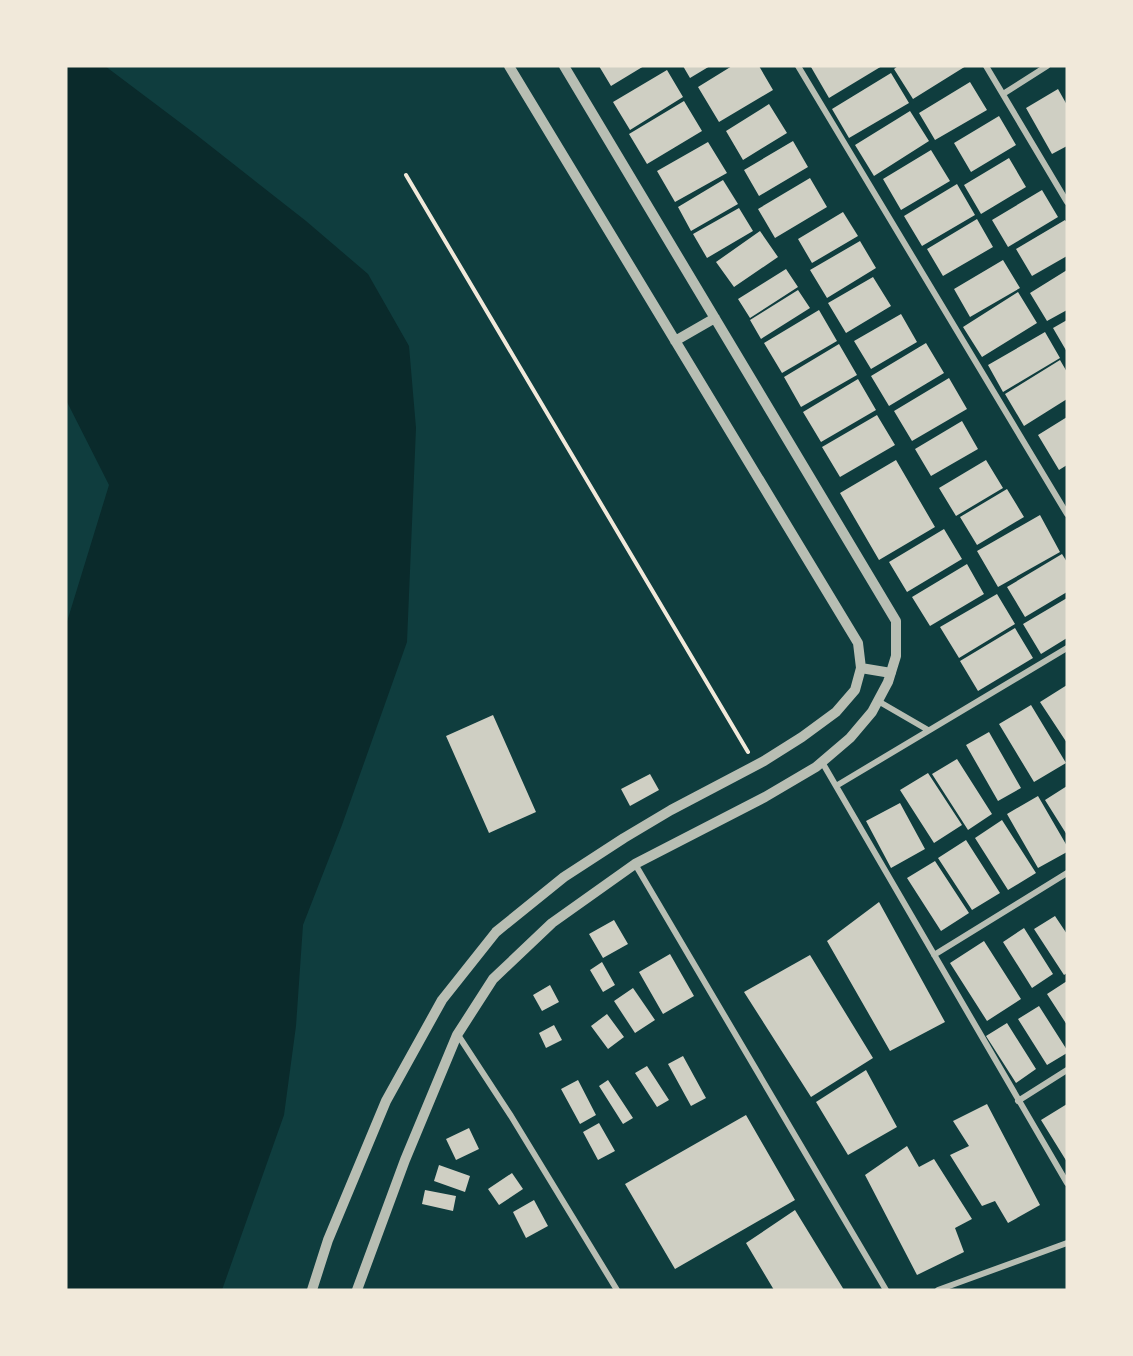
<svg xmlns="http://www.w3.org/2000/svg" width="1133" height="1356" viewBox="0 0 1133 1356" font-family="'Asap Condensed',sans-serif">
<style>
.water{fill:#0a2a2b}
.building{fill:#cfcfc3}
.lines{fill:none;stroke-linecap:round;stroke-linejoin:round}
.path{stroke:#f1e9da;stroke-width:4}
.minor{stroke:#b8beb3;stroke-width:6}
.tertiary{stroke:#b8beb3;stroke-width:10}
</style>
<rect width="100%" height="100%" fill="#0f3d3e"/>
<path class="water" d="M66,66h39l89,67 112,88 62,53 41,72 7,82 -9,214 -65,183 -39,100 -7,101 -12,89 -62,175h-156v-665l43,-140 -43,-85z"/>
<path class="building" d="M599,66h45l-33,20z
M683,66h27l-20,12z
M732,66h27l14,24 -54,32 -21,-35z
M813,66h69l-53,32 -18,-31z
M898,66h68l-53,33 -19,-30z
M667,70l16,27 -53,33 -17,-28z
M891,73l18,30 -60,35 -17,-29z
M970,82l17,28 -52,30 -16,-27z
M1058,89l9,16v41l-15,8 -26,-46z
M684,101l18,30 -55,33 -18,-30z
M769,104l18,29 -44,27 -17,-29z
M910,111l19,30 -55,35 -19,-31z
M999,116l17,29 -45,27 -17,-29z
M793,141l15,26 -49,29 -15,-26z
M708,142l19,31 -52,29 -18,-31z
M931,150l19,31 -49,29 -18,-31z
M1009,158l17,29 -45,27 -17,-29z
M810,178l17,29 -52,31 -17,-29z
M723,180l15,24 -47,27 -13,-24z
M957,184l18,31 -53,31 -18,-30z
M1042,190l16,27 -50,30 -16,-27z
M739,208l14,23 -46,27 -14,-24z
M843,212l15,24 -46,27 -14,-24z
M977,219l16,28 -50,29 -16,-27z
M1065,220l2,3v33l-35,20 -16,-27z
M760,231l18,26 -44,30 -18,-25z
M860,241l16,27 -49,30 -17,-28z
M1003,260l17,28 -50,29 -16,-28z
M786,269l12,18 -48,31 -12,-19z
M1067,270v40l-20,11 -17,-28z
M873,277l18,29 -45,27 -18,-30z
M798,290l12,18 -49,31 -11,-19z
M1018,292l19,31 -55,34 -19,-30z
M819,310l18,31 -55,32 -18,-30z
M901,314l16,28 -46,27 -17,-28z
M1067,320v32l-14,-24z
M1045,332l15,26 -57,34 -15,-27z
M926,343l18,30 -55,33 -18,-30z
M839,344l18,31 -56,32 -17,-30z
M1060,360l7,12v27l-43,27 -19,-32z
M949,378l18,31 -55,32 -18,-30z
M858,379l18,31 -55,32 -18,-30z
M877,415l18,30 -55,32 -18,-30z
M1067,417v48l-8,5 -21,-35z
M962,421l16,28 -47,27 -16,-27z
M896,460l39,67 -56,33 -39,-67z
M986,460l17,28 -47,28 -17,-28z
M1007,489l17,28 -47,28 -17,-28z
M1040,515l20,37 -62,35 -21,-36z
M944,529l18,30 -55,33 -18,-30z
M1062,554l5,8v30l-42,25 -18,-30z
M967,564l17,30 -54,32 -18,-29z
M997,594l18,30 -56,34 -19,-31z
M1067,598v40l-26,16 -18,-30z
M1015,628l18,30 -55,33 -18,-30z
M1067,685v58l-27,-41z
M1031,705l35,58 -32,19 -35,-58z
M493,715l43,97 -47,21 -43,-97z
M989,732l32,56 -23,13 -32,-56z
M957,759l35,55 -24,16 -36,-56z
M928,773l34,52 -28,18 -34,-53z
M650,774l9,16 -29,16 -9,-17z
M1067,786v49l-22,-35z
M1038,796l29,50v6l-29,16 -31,-54z
M900,803l25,46 -34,19 -25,-47z
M1002,820l34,53 -28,17 -33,-52z
M966,840l34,53 -28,17 -34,-52z
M935,861l34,52 -28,18 -34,-53z
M879,902l66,120 -55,29 -63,-110z
M1055,916l12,18v39l-3,2 -30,-46z
M614,920l14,24 -25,14 -14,-24z
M1024,928l29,46 -21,14 -29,-46z
M984,941l37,58 -34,22 -37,-58z
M670,954l24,42 -31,18 -24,-42z
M810,955l63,103 -62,39 -67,-105z
M602,962l13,23 -12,7 -13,-22z
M1067,981v44l-20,-31z
M550,985l9,17 -17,9 -9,-16z
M633,988l22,32 -20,13 -21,-32z
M1039,1006l28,44v3l-20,12 -29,-46z
M607,1014l17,23 -16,12 -17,-23z
M1007,1023l29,46 -20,14 -30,-47z
M554,1025l8,15 -16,8 -7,-15z
M683,1056l23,42 -15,8 -23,-42z
M647,1066l22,34 -12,7 -22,-34z
M866,1070l31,57 -49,28 -32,-53z
M578,1080l18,35 -16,9 -19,-35z
M608,1080l25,38 -10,6 -24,-38z
M987,1104l53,101 -32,18 -13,-22 -13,5 -32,-51 19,-9 -16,-25z
M1067,1104v58l-26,-42z
M746,1115l49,85 -120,69 -50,-85z
M599,1123l16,28 -17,9 -15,-28z
M469,1128l10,21 -23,11 -10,-21z
M907,1146l12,21 15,-8 38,60 -17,9 9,24 -47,23 -52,-100z
M439,1165l31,11 -5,16 -31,-11z
M512,1173l11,16 -24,16 -11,-16z
M425,1190l31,6 -3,15 -31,-7z
M534,1200l14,26 -22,12 -13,-26z
M795,1210l49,80h-70l-28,-47z"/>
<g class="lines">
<path class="path" d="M406,175l342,577"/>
<path class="minor" d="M798,66l269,448
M986,66l81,136
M1003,94l44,-28
M878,701l50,29
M822,762l245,421
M836,786l231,-138
M635,864l251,426
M934,955l133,-82
M458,1035l53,81 106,174
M1018,1101l49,-31
M938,1290l129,-47"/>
<path class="tertiary" d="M675,341l40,-23
M861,668l30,5
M312,1290l16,-50 58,-139 56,-101 54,-68 68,-55 60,-39 47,-28 93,-49 38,-24 34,-25 19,-22 6,-22 -3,-25 -349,-577
M357,1290l48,-130 52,-125 36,-56 59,-56 83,-59 130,-67 51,-30 34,-29 22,-26 16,-30 8,-26v-35l-332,-555"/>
</g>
<rect width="1133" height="1356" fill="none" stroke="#f1e9da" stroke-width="135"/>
</svg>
